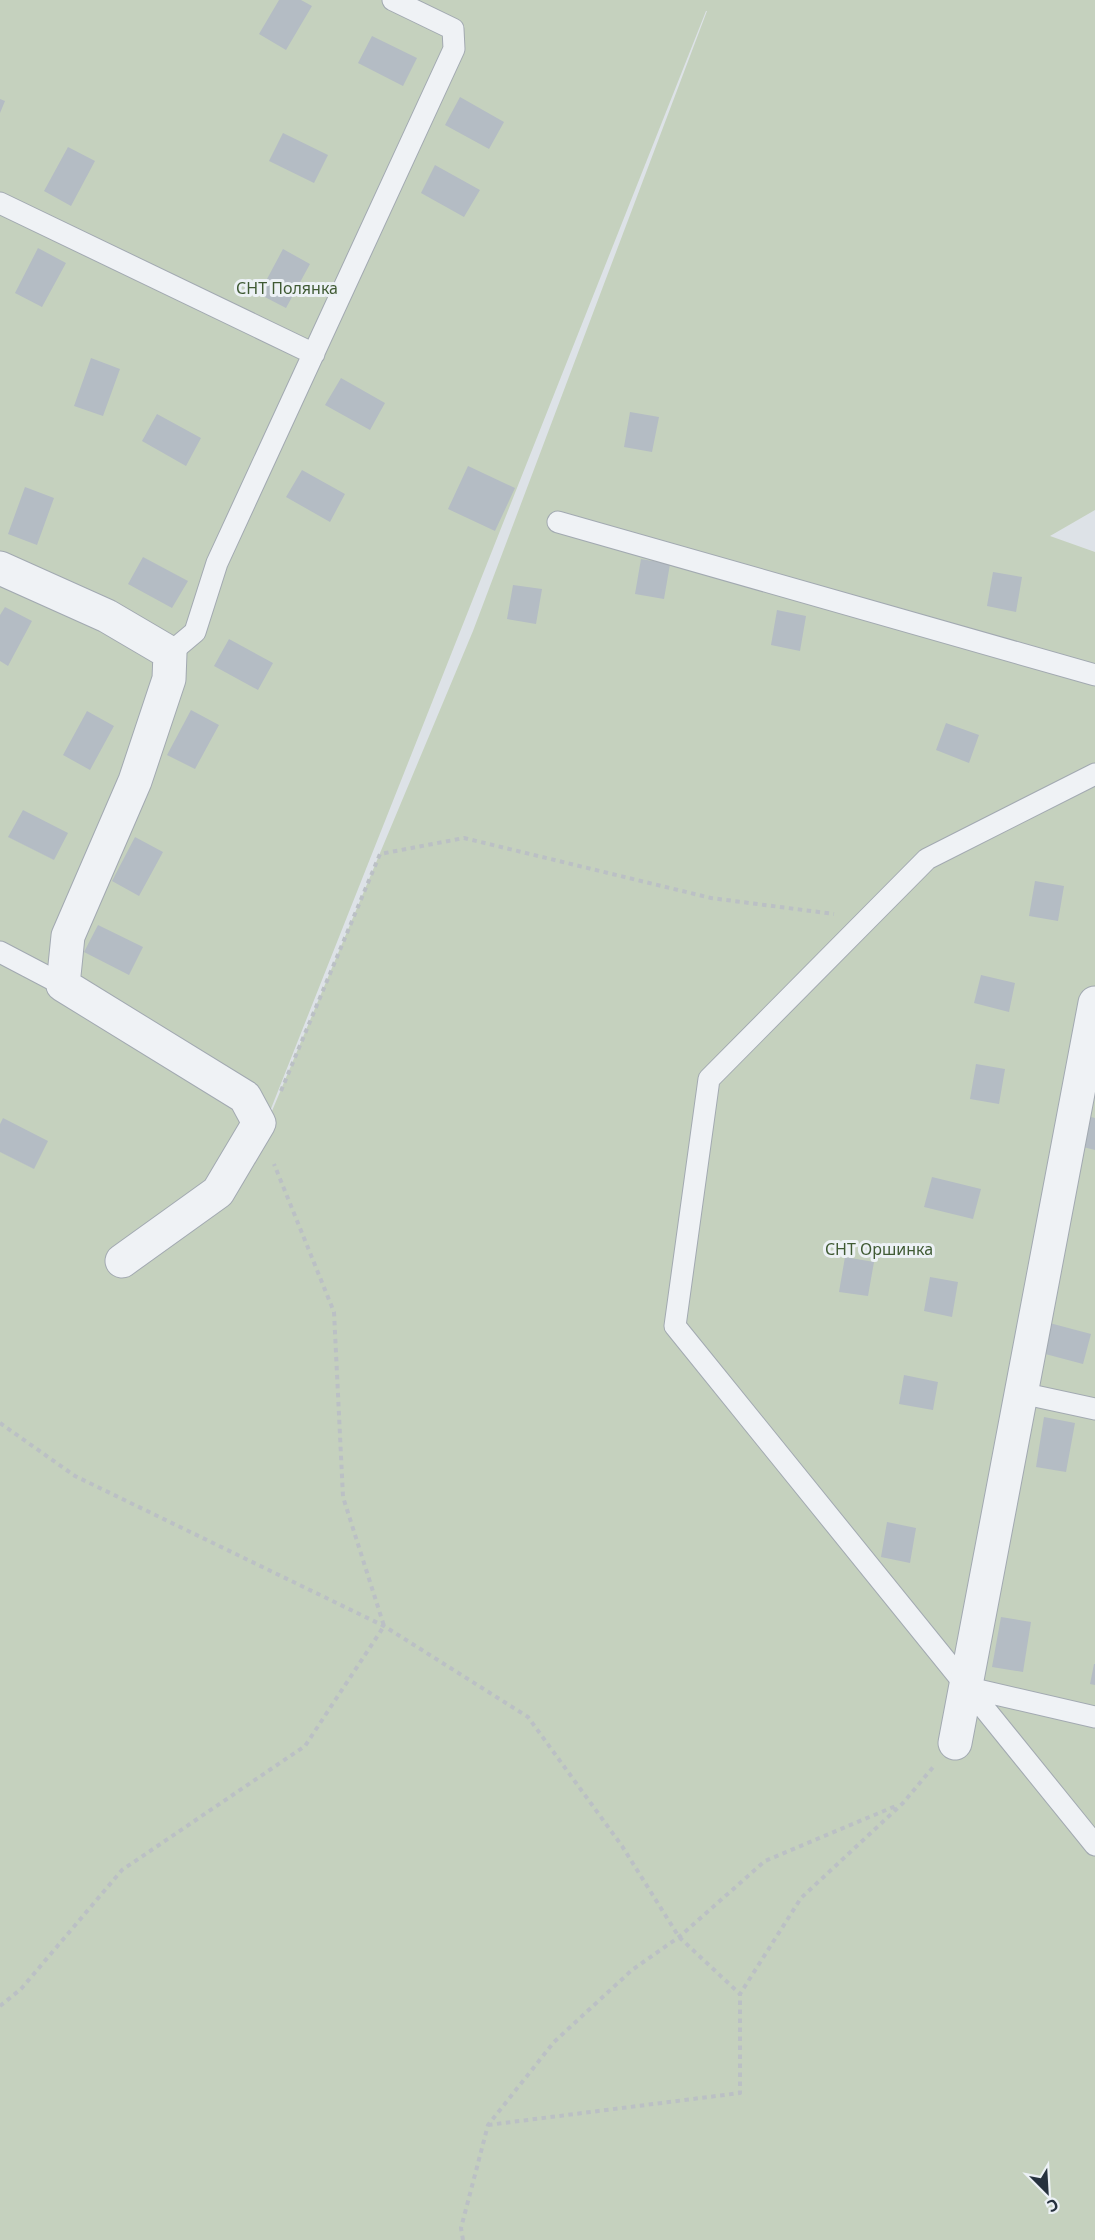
<svg xmlns="http://www.w3.org/2000/svg" width="1095" height="2240" viewBox="0 0 1095 2240" font-family="'Noto Sans',sans-serif">
<style>
.green{fill:#c5d1be;fill-rule:evenodd}
.building{fill:#b4bcc4}
.lines{fill:none;stroke-linecap:round;stroke-linejoin:round}
.service-casing{stroke:#a2a9b1;stroke-width:23}
.minor-casing{stroke:#a2a9b1;stroke-width:35}
.path{stroke:#bbc0c5;stroke-width:4;stroke-dasharray:4.5 4.5;stroke-linecap:butt}
.service{stroke:#eff2f5;stroke-width:21}
.minor{stroke:#eff2f5;stroke-width:33}
.labels{text-anchor:middle;stroke-width:6;stroke-linejoin:round;paint-order:stroke}
.park-label{font-size:16px;fill:#3f5a33;stroke:#ecf1f5}
</style>
<rect width="100%" height="100%" fill="#dde2e7"/>
<path class="green" d="M0,0h1095v510l-45,26 45,16v1688h-1095zM707,11l-234,620 -237,566 470,-1186z"/>
<path class="building" d="M279,0h22l11,6 -26,44 -27,-16z
M372,36l45,22 -14,28 -45,-23z
M460,97l44,25 -15,27 -44,-24z
M0,99l5,2 -5,12z
M283,133l45,22 -14,28 -45,-22z
M68,147l27,14 -24,45 -27,-15z
M435,165l45,25 -16,27 -43,-24z
M38,248l28,15 -24,44 -27,-14z
M283,249l27,15 -24,44 -27,-14z
M91,358l29,11 -17,47 -29,-10z
M341,378l44,25 -15,27 -45,-25z
M630,412l29,5 -7,35 -28,-5z
M157,414l44,24 -15,28 -44,-25z
M468,466l47,22 -20,43 -47,-22z
M302,470l43,24 -15,28 -44,-25z
M25,487l29,11 -17,47 -29,-11z
M143,557l45,24 -16,27 -44,-24z
M641,559l29,5 -6,35 -29,-5z
M993,572l29,5 -6,35 -29,-6z
M513,585l29,4 -6,35 -29,-5z
M5,607l27,14 -24,45 -8,-5v-46z
M777,610l29,6 -6,35 -29,-6z
M229,639l44,24 -15,27 -44,-24z
M191,710l28,15 -24,44 -28,-14z
M87,711l27,15 -24,44 -27,-15z
M946,723l33,12 -10,28 -33,-13z
M23,810l45,23 -14,27 -46,-23z
M135,837l28,15 -24,44 -27,-15z
M1035,881l29,5 -6,35 -29,-5z
M98,925l45,22 -14,28 -45,-23z
M981,975l34,8 -6,29 -35,-9z
M976,1064l29,5 -6,35 -29,-5z
M1079,1114l16,4v32l-24,-6z
M3,1118l45,23 -14,28 -34,-17v-28z
M932,1177l49,12 -8,30 -49,-12z
M845,1257l29,5 -6,34 -29,-4z
M930,1277l28,5 -6,35 -28,-6z
M1042,1321l49,13 -8,30 -49,-13z
M904,1375l34,7 -5,28 -34,-6z
M1044,1417l31,6 -9,49 -30,-5z
M887,1522l29,6 -6,35 -29,-6z
M1001,1617l30,5 -8,50 -31,-5z
M1094,1664h1v21l-5,-1z"/>
<g class="lines">
<g class="service-casing">
<path id="service" d="M0,203l314,151
M558,522l537,153
M170,653l25,-21 22,-69 237,-514 -1,-20 -60,-29
M1095,774l-168,85 -218,220 -34,247 420,519
M0,952l63,33
M1021,1393l74,16
M965,1687l130,30"/>
</g>
<g class="minor-casing">
<path id="minor" d="M0,568l107,48 63,37 -1,26 -34,102 -67,155 -5,49 182,112 14,26 -41,69 -96,69
M955,1743l140,-740"/>
</g>
<path class="path" d="M281,1091l99,-237 84,-16 247,60 123,16
M0,1423l75,53 309,150 144,91 94,129 57,91 61,57
M0,2006l21,-17 101,-119 183,-124 79,-120 -41,-129 -9,-185 -60,-148
M488,2125l252,-32v-99l61,-96 102,-95 31,-37
M463,2240l-2,-12 27,-103 66,-83 78,-72 47,-33 86,-76 133,-56"/>
<use href="#service" class="service"/>
<use href="#minor" class="minor"/>
</g>
<g class="labels">
<g class="park-label">
<text x="287" y="294">СНТ Полянка</text>
<text x="879" y="1255">СНТ Оршинка</text>
</g>
</g>
<g transform="translate(1047 2192) rotate(156)" stroke="#ecf1f5" stroke-width="4.5" paint-order="stroke">
<path d="M0-4.5L10 22L0 15L-10 22Z" fill="#26313e"/>
<text y="-9" font-size="16" font-weight="bold" text-anchor="middle" fill="#26313e">С</text>
</g>
</svg>
